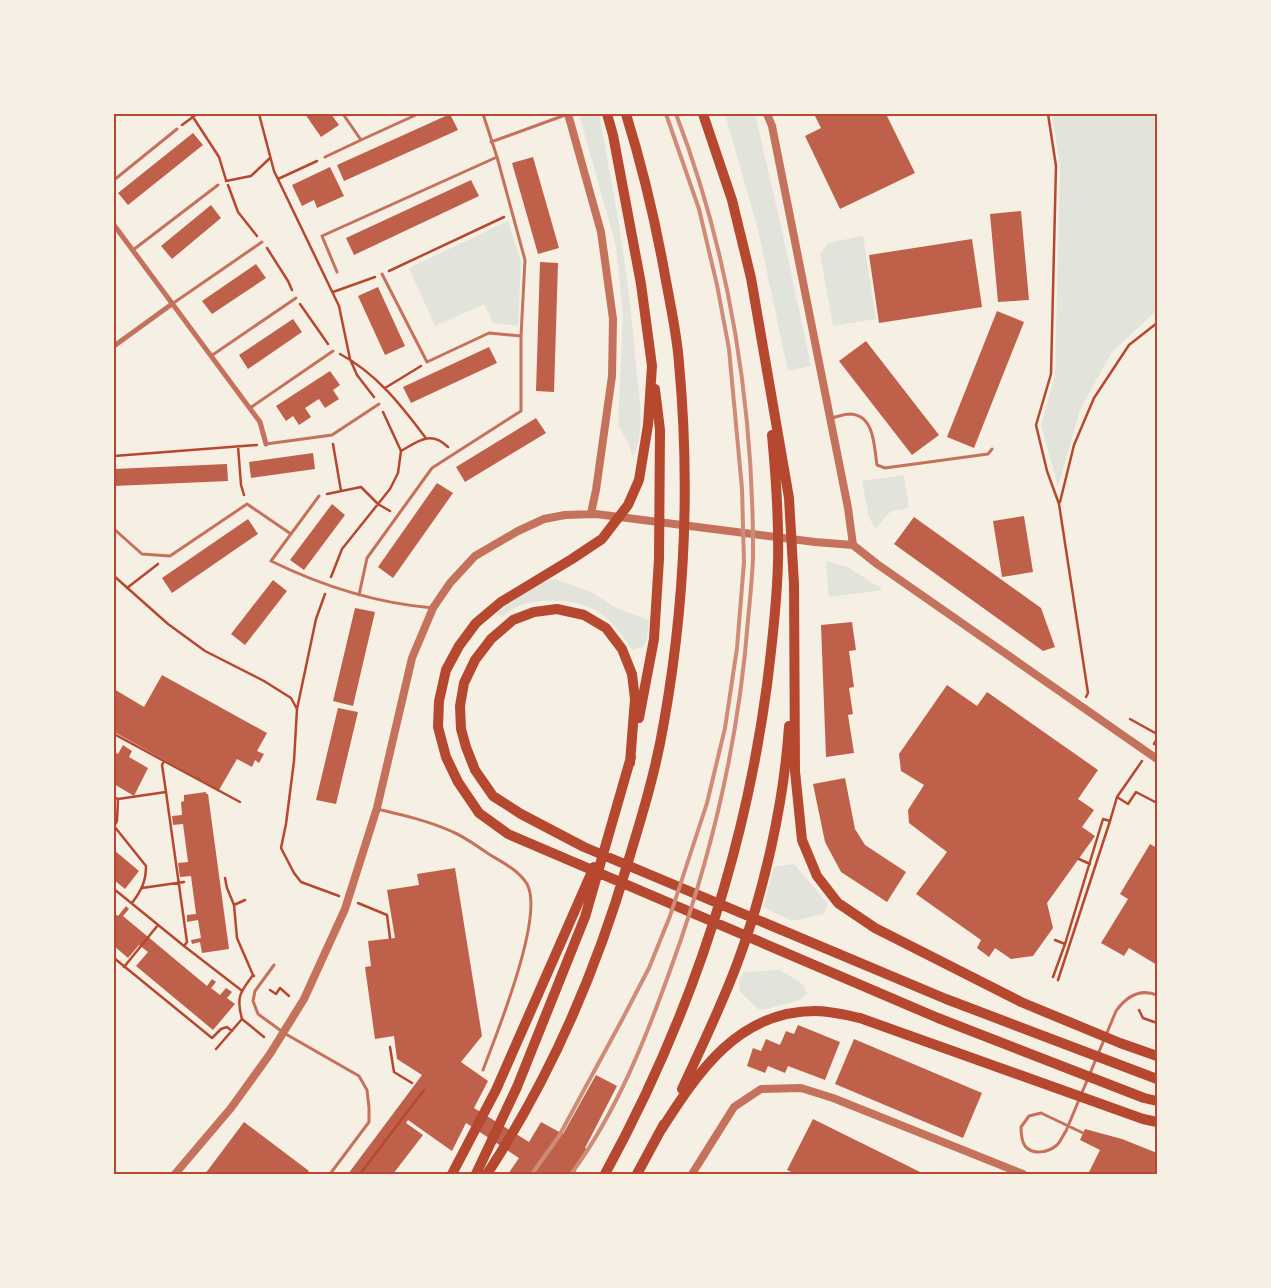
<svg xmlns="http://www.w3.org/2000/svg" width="1271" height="1288" viewBox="0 0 1271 1288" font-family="Karla,sans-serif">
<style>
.green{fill:#e2e4dc}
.building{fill:#bf614a}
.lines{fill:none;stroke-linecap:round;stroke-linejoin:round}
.path{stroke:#b5482f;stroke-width:2.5}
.service{stroke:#c5725c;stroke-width:3}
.minor{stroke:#c5725c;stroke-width:5}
.tertiary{stroke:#c5725c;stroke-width:8}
.primary{stroke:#b5482f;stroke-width:10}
.rail{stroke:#cf8b77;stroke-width:4}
.neatline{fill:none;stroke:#b5482f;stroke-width:2}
</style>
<rect width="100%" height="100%" fill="#f6efe4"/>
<path class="green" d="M579,114h20c16,84 31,168 37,253 3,28 10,64 -3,90l-5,-15 -10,-17 5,-110 -7,-69z
M725,114h30l26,112 30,140 -23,5 -30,-141z
M1052,114h105v196l-45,42 -32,58 -22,77 -17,-62 14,-50 5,-210z
M508,221l13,40 -3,65 -25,-3 -9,-19 -49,22 -26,-58z
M863,236l13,83 -43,7 -13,-72 8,-11z
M904,475l5,33 -18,3 -16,18 -6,-12 -7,-36z
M826,561l22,6 35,23 -54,7z
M555,579l36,13 27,17 31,11 -2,19 -4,8 -11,3c-10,-15 -20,-31 -37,-40 -19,-11 -56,-12 -76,-4 -6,2 -11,7 -17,11l-6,-3c18,-14 37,-30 59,-35z
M794,864l34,40 -4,10 -32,7 -29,-14 11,-40z
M780,970l24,15 3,9 -7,6 -38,10 -4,-1 -18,-17 -1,-13 6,-7z"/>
<path class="building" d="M305,114h26l8,11 -18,12z
M450,114l8,16 -114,51 -7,-16z
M814,114h72l29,59 -75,36 -35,-73 16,-8z
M193,133l10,12 -75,60 -10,-12z
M533,157l26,91 -21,6 -26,-91z
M330,167l14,29 -27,12 -3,-8 -12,6 -10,-21z
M471,180l8,16 -125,59 -8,-17z
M211,205l10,13 -49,41 -11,-13z
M1021,211l8,89 -31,2 -8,-88z
M972,239l10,68 -103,16 -10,-68z
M540,262l18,1 -4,129 -18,-1z
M256,264l10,14 -54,36 -10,-13z
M378,287l27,59 -20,9 -27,-59z
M997,311l27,11 -50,126 -27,-11z
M293,319l9,13 -54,37 -9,-14z
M866,341l73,94 -27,20 -73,-94z
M489,347l8,16 -86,40 -8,-16z
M330,371l10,14 -7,5 6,9 -14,9 -6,-9 -14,9 6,9 -12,8 -6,-9 -7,5 -10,-15z
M536,418l10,15 -81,49 -9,-15z
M313,453l2,16 -64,9 -2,-16z
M227,464l1,17 -114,5v-17z
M437,483l16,10 -60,85 -15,-11z
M332,504l13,11 -41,55 -14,-10z
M1024,516l9,56 -31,5 -9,-56z
M914,517l127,91 14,39 -12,4 -149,-107z
M248,519l10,15 -86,59 -10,-15z
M273,580l14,11 -42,54 -14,-11z
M355,608l20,4 -22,94 -20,-5z
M852,622l4,28 -7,1 5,36 -5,1 4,26 -5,1 6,38 -28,4 -5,-132z
M162,675l105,58 -10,18 7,3 -5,9 -4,-3 -3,7 -15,-8 -18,31 -105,-58v-43l30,18z
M947,685l30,21 10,-14 111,78 -20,29 16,11 -12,17 13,9 -48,67 6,25 -20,28 -22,3 -16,-11 -6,9 -12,-9 4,-8 -65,-46 31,-42 -38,-29 -1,-13 16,-25 -23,-14 -2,-17z
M338,708l20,4 -22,92 -20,-4z
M123,745l9,6 -3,6 19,11 -14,28 -20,-12v-33l4,3z
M845,778l10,51 10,16 41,27 -19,30 -46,-30 -16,-30 -12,-58z
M206,792v2h2l21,155 -27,4 -2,-11 -8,2 -1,-4 10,-2 -3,-18 -11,2v-7l9,-1 -5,-38 -11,1 -2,-14 10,-1 -5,-38 -10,1 -1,-9 10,-1 -1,-13 3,-1v-6z
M1150,844l7,4v117l-28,-17 -5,8 -23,-13 27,-44 -8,-5z
M114,850l25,21 -14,18 -11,-9z
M455,868l27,168 -21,26 27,19 -14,27 55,34 12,-20 22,12 33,-59 21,11 -32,62 3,2 -13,21 5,3h-72l11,-16 -53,-35 -14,28 -44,-31 -2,3 17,12 -30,39h-45l74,-99 -25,-16 -3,-23 -19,3 -10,-72 6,-1 -3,-25 27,-3 -8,-48 32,-5 -2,-11z
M126,906l3,3 -6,7 84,70 5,-7 4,3 -5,6 9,7 6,-7 6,4 -5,6 8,6 -22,26 -77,-64 12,-14 -9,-7 -11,13 -14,-12v-33l4,3z
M798,1025l42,17 -15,38 -37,-14 -3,7 -17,-7 -3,7 -18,-7 6,-18 8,3 5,-12 14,6 6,-14 8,3z
M854,1039l128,54 -19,45 -128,-54z
M813,1119l93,46 18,9h-128l-9,-4z
M244,1122l65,49 -3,3h-101z
M1085,1129l37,10 35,14v21h-69l12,-24 -20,-10z"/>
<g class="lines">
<path class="path" d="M191,114l28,43 7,23
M259,114l15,57 65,135 11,53 7,16 17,22
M1048,114l8,52 -5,208 -15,51 11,46 12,33 29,189 -2,4
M182,125l15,-11
M278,179l39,-18
M226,181l25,-5 19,-18
M228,185l10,27 19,24
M267,248l21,33 4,9
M389,271l115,-54
M333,292l42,-15
M300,304l28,40
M340,354c36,19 61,51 85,83
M385,388l36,-22
M333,444l8,47
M238,446l3,39 3,10
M401,451c17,-10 30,-21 47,-4
M114,456l143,-11
M327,494l34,-7 17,17 12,7
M1060,502l14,-57 20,-47 35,-53 28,-22
M114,576l54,48 37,27 59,30 27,17 6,11 -3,52 -8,63 -5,24 13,25 7,9 38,14
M331,577l11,-28 48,-60 8,-16 3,-22 -18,-39
M127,588l31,-24
M297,709l19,-90 9,-25
M1130,719l27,15
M114,734l126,68
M1154,744l3,-5
M166,792l21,150 -3,4 57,44
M114,797l4,2 48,-7 -4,-27 2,-4
M1117,797l25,-36
M118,799l-1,22 -3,5 32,40c0,16 -5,25 -14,37
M1079,859l11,5
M225,878l2,10 7,17
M142,888l42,-6
M114,889l70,57
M245,900l-11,5 3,33 16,37
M358,903l29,12 3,23
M1055,940l10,4 38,-125 7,2 7,-24 11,7 8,-12 21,11
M114,958l98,80 9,-9 6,-2 5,4
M124,967l34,-42
M1053,977l12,-33
M1058,980l52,-159
M270,990l6,4 4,-6 9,8
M1139,1010l4,8 14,5
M242,1019c-6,-22 -2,-27 11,-44l1,1
M390,1047l4,25 18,11
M216,1049l26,-30 22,18
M360,1174l64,-84"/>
<path class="service" d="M343,114l18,26 57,-26
M491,142l77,-28
M325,157l36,-17
M114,180l63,-51
M133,250l85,-65
M337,272l-15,-36 175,-79
M382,274l45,88 62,-29 32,3
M172,304l90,-62
M211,356l85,-58
M250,408l83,-57
M831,418c6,-1 13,-4 19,-4 25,1 24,33 27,51l8,3 103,-14 4,-5
M266,444l66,-9 47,-31
M319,496l-48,65c51,25 104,42 162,47
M114,529l28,25 28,2 77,-52 44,30
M359,595l8,-37 65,-90 89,-57v-75l4,-76 -28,-103 -14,-43
M377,809c26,6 52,12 76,23 14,6 26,16 39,24 12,7 27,15 35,28 18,32 -31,151 -44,186
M274,965l-19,26 -2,10 5,13 26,19 75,43 8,14 2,18v14l-39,52
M1083,1133l-42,-20 -12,3 -8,11c0,6 0,13 4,19 8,10 24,6 32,-1 4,-4 6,-10 9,-14l50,-120c10,-14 23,-23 41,-16"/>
<path class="minor" d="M114,225l146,197 6,22
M114,346l58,-42"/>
<path class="tertiary" d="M568,114l33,118 12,87 -1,57 -16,114 -5,23
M767,114l5,12 76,382 5,37
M175,1174l56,-66 39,-54 34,-55 41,-90 32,-101 35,-150 21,-50 17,-25 25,-27 43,-25 26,-12 21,-4 31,-1 219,28 38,3 24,19 280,195
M692,1174l42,-67 27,-18 40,-1 32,10 190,76"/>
<path class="primary" d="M607,114l6,21 28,149 11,82 -4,59 -9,55 -11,25 -26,34 -30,20 -71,43 -25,21 -17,23 -13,24 -7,31 -1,26 8,30 12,25 21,31 29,21 430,184 206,80 13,3
M703,114l29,86 19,78 38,220 5,86 1,187 7,69 15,36 21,27 37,25 146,74 99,41 37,13
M639,718l15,-79 5,-80 1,-129 -5,-41
M630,763l5,-64 -3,-25 -10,-25 -16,-21 -22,-13 -27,-6 -23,3 -21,8 -22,19 -16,21 -11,23 -4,23 1,23 5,18 9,23 18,26 28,18 63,33 362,152 211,80
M682,1089c19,-41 39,-82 55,-125 27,-72 47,-161 52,-238
M661,1130c37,-58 77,-119 154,-119 15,0 31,4 45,7l283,101 14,3
M452,1174l44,-84 98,-223
M476,1174l41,-87 68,-170 46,-160
M487,1174c63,-96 109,-202 141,-312 14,-46 28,-92 36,-140 21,-118 26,-240 15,-359 -2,-28 -8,-55 -13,-82 -10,-57 -23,-112 -40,-167
M605,1174c83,-152 139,-317 162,-489 5,-40 10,-82 11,-123 1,-43 -2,-85 -6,-127
M637,1174l27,-50"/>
<path class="rail" d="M532,1174l27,-38 64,-118 26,-50 21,-52 37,-113 18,-75 12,-80 7,-86 -2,-73 -13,-140 -12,-64 -18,-76 -33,-95
M571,1174c46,-62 75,-136 101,-209 40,-111 67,-226 76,-345 2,-20 4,-41 5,-61 1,-151 -23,-304 -77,-445"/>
</g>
<rect width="1271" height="1288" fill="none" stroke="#f6efe4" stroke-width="230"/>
<rect x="115" y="115" width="1041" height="1058" class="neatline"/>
</svg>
